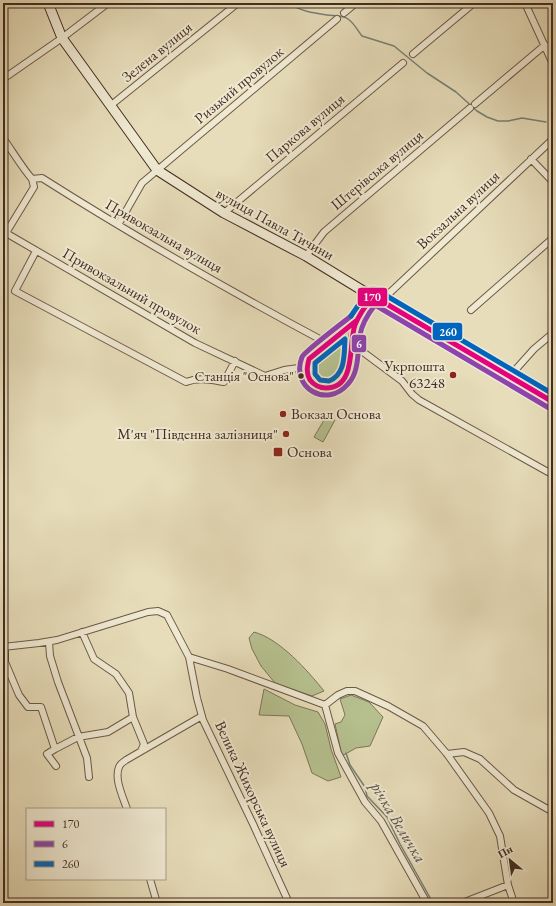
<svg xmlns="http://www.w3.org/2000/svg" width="556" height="906" viewBox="0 0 556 906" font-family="'EB Garamond',serif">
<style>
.green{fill:#b6c08f;stroke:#7c7658}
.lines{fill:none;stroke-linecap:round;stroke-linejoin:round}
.stream{stroke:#758279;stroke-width:1.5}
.street-casing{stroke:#6c5847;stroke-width:8}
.secondary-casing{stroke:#432c21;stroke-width:11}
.street{stroke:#efe9d2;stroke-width:6}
.secondary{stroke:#efe9d2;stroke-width:9}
.bus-1-casing{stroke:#efe9d2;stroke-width:8}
.bus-2-casing{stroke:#efe9d2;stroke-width:8}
.bus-3-casing{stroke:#efe9d2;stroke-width:8}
.bus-1{stroke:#e5007d;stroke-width:5}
.bus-2{stroke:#8e44ad;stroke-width:5}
.bus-3{stroke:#0065bd;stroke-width:5}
.poi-dot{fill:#8f2418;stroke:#efe9d2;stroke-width:1.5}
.bus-dot{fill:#432c21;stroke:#efe9d2;stroke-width:1.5}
.labels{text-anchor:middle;stroke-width:4;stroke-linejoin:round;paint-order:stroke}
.bus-label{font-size:14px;fill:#432c21;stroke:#efe9d2;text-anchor:end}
.street-label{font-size:15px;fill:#432c21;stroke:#efe9d2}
.poi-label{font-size:15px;fill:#432c21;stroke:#efe9d2;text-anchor:end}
.water-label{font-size:16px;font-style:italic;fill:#585046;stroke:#efe9d2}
.line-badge{stroke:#efe9d2;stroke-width:1.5}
.badge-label{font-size:11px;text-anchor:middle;font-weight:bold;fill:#fff}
</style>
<rect width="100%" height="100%" fill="#e7ddba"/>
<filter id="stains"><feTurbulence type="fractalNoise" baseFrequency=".005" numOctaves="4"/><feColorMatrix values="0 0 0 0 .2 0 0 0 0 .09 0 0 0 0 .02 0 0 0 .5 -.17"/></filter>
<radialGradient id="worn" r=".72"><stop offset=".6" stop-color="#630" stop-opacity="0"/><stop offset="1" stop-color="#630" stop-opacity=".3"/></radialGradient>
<path class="green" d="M340,339h3l3,3c0,19 2,43 -24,43l-11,-9 -1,-9 2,-5z
M327,415l8,5 -12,22 -9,-5z
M254,632c26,7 54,39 70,59l-12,5 -37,-13 -14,-17 -9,-17 -3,-11z
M264,689l31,16 23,7 7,12 6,25 10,28 -13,4 -16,-8 -10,-29 -13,-28 -30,-1z
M351,695l18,7 14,15 -13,29 -14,2 -14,8 -7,-32 6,-2 4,-7 -5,-16z"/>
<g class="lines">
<path class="stream" d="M288,3c12,8 25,10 39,12 6,1 16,0 21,4 6,4 10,12 14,17l32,10 33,27 29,19 21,19 10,6 11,4h10l14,-3 24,4
M346,753l4,12 15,22 2,9 20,21 13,27 33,59"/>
<g class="street-casing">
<path id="street" d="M525,3l28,61
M344,13l12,-10
M413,54l61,-51
M3,79l59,-41 46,-35
M475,104l70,-59
M110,106l128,-103
M3,138c10,14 18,28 29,41
M531,159l22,23
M32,179l2,8 -28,46 189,110 70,33 19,-6 22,-3
M32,179l10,-1c93,59 188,113 285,165
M224,213l179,-150
M118,225l24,-42 195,-164
M36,251l-21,40 171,91c13,-5 25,-2 38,0l11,-21
M306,256l18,-24 146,-124
M381,301l172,-162
M471,310l82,-72
M356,321l-47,38c-10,26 20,40 35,20 10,-15 5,-35 10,-51 3,-12 12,-22 19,-32
M351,347l12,5 39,29 10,13 7,6 129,72 5,-1
M509,377l25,-28 19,-16
M82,632l12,27 22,15 13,19 4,24 11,27 -3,7
M49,642l1,14 8,26 29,76 2,19
M5,646v16l14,33 9,12h13l14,42
M3,647l36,-4 18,-3 91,-28 10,-1 9,4 22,42 8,41 6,22 50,104 36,79
M189,657l39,12 97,36
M325,705l13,-10 9,-4h8l33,15 35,20 24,28 42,59 11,23 8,49 6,18
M325,705l13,48 27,49 16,19 46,82
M447,754l17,-2 16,7 34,31 39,22
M56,766l-9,-12 8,-5 23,-12 30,-5 25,-15
M127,809c-4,-12 -13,-30 -8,-42 1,-3 4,-5 7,-7l76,-44
M150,879l7,24
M462,903l46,-18"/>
</g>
<g class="secondary-casing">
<path id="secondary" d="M48,3l14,35 95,132 67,43 82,43 90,55 157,91"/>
</g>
<use href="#street" class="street"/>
<use href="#secondary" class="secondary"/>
<g class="bus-1-casing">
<path id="bus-1" d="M356,321l-47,38c-2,8 -3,14 1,21 4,5 10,8 16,8 31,0 22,-44 29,-63 4,-11 11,-20 18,-29l180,106"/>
</g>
<g class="bus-2-casing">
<path id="bus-2" d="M351,316c-7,6 -46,35 -49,41 -12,31 25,52 46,27 12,-13 9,-33 12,-49 2,-12 8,-21 15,-30l174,103"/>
</g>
<g class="bus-3-casing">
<path id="bus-3" d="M351,316l17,-25 3,-2h4l178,105
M345,339c-1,15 1,35 -16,42l-9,-1 -5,-6v-11z"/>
</g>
<use href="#bus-1" class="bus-1"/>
<use href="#bus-2" class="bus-2"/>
<use href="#bus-3" class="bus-3"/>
</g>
<g class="poi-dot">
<circle cx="453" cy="375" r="4"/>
<circle cx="283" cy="414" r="4"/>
<circle cx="286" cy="434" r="4"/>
<rect x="273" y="447" width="10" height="10" rx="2"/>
</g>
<circle class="bus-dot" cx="301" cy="376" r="3.5"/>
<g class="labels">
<g class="bus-label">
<text x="294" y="381">Станція "Основа"</text>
</g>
<g class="street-label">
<text transform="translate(157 52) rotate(-39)" y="5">Зелена вулиця</text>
<text transform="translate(239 85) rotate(-40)" y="5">Ризький провулок</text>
<text transform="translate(305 128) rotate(-40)" y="5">Паркова вулиця</text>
<text transform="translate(377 170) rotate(-40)" y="5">Штерівська вулиця</text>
<text transform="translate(458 210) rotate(-43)" y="5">Вокзальна вулиця</text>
<text transform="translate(275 224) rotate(29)" y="5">вулиця Павла Тичини</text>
<text transform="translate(164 236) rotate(30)" y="5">Привокзальна вулиця</text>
<text transform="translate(132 291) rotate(30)" y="5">Привокзальний провулок</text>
<text transform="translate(253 794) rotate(65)" y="5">Велика Жихорська вулиця</text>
</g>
<g class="poi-label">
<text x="445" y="371">Укрпошта<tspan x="445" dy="17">63248</tspan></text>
<text x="291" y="419" text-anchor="start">Вокзал Основа</text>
<text x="278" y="439">М'яч "Південна залізниця"</text>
<text x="287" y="457" text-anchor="start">Основа</text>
</g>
<g class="water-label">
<text transform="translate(399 822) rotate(59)" y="6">річка Величка</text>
</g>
</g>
<g class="line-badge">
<rect x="357" y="287" width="31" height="20" rx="4" fill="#e5007d"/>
<rect x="432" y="322" width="31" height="19" rx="4" fill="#0065bd"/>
<rect x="351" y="334" width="16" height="19" rx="4" fill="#8e44ad"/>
</g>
<g class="badge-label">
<text x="372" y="301">170</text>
<text x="448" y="336">260</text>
<text x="359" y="348">6</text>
</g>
<rect width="556" height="906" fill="none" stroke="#e7ddba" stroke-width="16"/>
<rect x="4" y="4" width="548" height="898" fill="none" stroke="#432c21" stroke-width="2"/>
<rect x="8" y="8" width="540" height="890" fill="none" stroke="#432c21"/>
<rect x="26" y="808" width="140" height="72" fill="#efe9d2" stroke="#aa9d8b"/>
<rect x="34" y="821" width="20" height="6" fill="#e5007d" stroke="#aa9d8b"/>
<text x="62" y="828" font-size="12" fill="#432c21">170</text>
<rect x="34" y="841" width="20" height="6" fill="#8e44ad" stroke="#aa9d8b"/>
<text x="62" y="848" font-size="12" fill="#432c21">6</text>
<rect x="34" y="861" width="20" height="6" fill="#0065bd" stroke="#aa9d8b"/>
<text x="62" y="868" font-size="12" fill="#432c21">260</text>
<g transform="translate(510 860) rotate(331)" stroke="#efe9d2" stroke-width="3" paint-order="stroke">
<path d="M0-3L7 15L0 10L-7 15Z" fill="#432c21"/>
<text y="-6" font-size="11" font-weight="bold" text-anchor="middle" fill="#432c21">Пн</text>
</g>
<rect width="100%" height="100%" filter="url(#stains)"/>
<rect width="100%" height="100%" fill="url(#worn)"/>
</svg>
